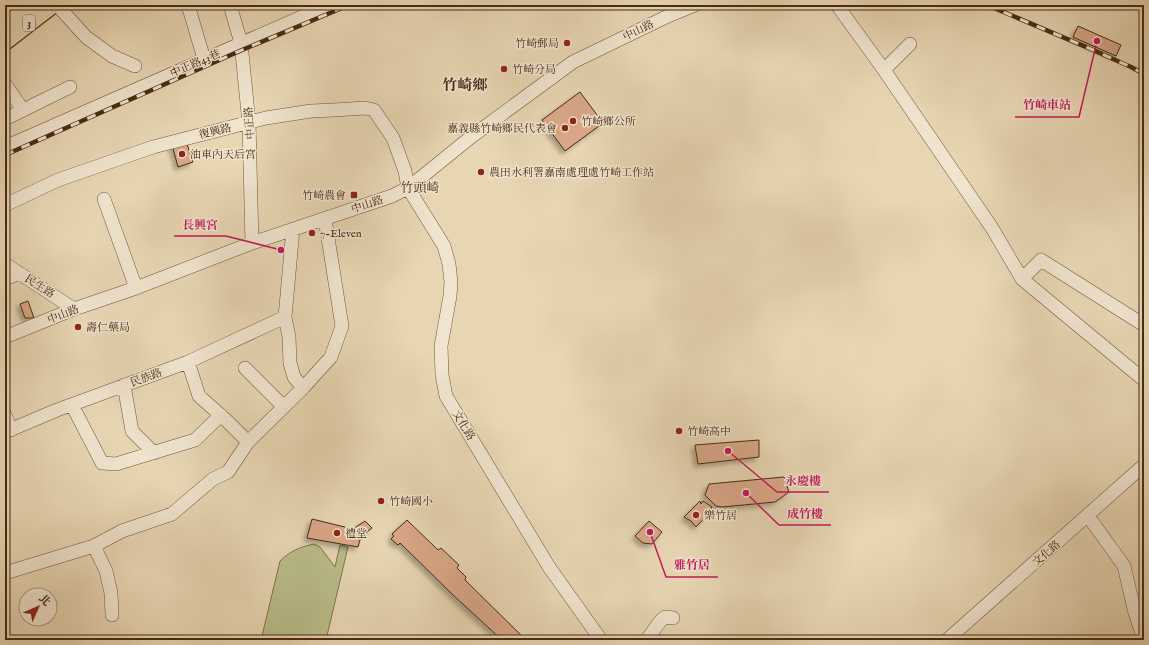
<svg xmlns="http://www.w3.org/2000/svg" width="1149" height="645" viewBox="0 0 1149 645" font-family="'IM FELL English','Noto Serif TC',serif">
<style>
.green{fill:#babd8a;stroke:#80744e}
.building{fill:#d9a788;stroke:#472b12;filter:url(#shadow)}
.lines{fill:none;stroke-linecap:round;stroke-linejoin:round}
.minor-casing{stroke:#6f563a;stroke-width:14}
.major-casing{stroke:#472b12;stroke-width:18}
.minor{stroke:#f0e4ce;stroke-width:13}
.major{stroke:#e8d6b3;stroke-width:16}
.rail-casing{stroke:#472b12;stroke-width:4.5}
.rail{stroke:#f0e4ce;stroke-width:3;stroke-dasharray:9;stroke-linecap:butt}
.poi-dot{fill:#8f2418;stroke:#f0e4ce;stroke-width:1.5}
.labels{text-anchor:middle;stroke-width:3;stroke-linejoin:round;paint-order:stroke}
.shield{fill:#f0e4ce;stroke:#7a624a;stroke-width:1}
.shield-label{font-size:10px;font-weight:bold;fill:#472b12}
.street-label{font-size:11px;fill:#472b12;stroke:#f0e4ce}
.poi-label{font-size:11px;fill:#472b12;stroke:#f0e4ce;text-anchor:start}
.quarter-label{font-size:13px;fill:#472b12;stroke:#f0e4ce}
.district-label{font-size:15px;font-weight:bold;fill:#472b12;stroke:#f0e4ce}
.leader{fill:none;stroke:#c2185b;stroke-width:1.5}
.callout-dot{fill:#c2185b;stroke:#f0e4ce;stroke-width:1.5}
.callout-label{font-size:12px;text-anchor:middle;font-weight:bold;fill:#c2185b;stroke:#f0e4ce;stroke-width:3;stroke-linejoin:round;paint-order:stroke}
</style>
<defs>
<filter id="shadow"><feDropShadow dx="-3.5" dy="3.5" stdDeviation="2" flood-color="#0004"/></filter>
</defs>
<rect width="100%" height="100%" fill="#e8d6b3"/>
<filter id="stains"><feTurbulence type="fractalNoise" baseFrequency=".005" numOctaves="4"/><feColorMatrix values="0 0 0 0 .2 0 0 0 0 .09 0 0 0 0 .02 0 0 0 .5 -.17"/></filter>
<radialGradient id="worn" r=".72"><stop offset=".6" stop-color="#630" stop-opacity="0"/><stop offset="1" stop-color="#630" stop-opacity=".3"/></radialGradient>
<path class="green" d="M314,544l6,3 15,20 5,-22 8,2 -22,93h-65l19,-79c10,-10 20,-14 34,-17z"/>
<path class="building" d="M1078,26l43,19 -5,11 -43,-19z
M580,92l23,31 -38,28 -23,-31z
M186,141l7,21 -15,5 -6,-22z
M28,301l6,17h-9l-5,-14z
M759,440v17l-61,7 -3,-19z
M784,477l5,15 -14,10 -53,5 -6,-1 -11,-11 4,-11z
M700,501l1,3 2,-3 9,6 -3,6 -13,14 -5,-6 -7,-4z
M312,519l41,10 12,-8 7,7 -11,8 -3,11 -51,-9z
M407,520l31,30 3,-2 18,17 -2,3 9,9 -1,3 61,60h-24l-50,-46 -52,-51 -2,2 -7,-6 3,-3 -2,-2z
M649,521l13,11 -10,12 -9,-1 -8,-7z"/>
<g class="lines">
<g class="minor-casing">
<path id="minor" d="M57,5l29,32 26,19 23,10
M188,5l16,54
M230,5l11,38 8,80 3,120
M837,5l47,65 108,158 30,51 122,101
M884,70l26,-26
M5,84l18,26
M5,119l65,-32
M5,147l324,-142
M104,199l32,89
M5,205l53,-25 95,-33 113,-29 45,-7 23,-1 31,-2 9,2 19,28 12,33 3,17 36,58 5,18 2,18 -1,14 -9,50 1,29 4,21 103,171 52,73
M5,264l69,45
M5,279l14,-6
M1022,279l19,-19 103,65
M5,337l69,-28 62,-21 116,-45 140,-47 16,-8 63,-51 102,-75 95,-46 27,-11
M188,362l11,34 27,24 22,22
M245,368l39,39
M124,385l8,46 22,22
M303,388l28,-31 11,-31 -17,-107
M72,405l30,58 14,1 79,-24 26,-25
M5,415l6,15
M5,432l52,-22 131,-48 97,-45
M1088,516l36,50 11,47 9,27
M94,546l12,25 5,22 1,22
M5,573l89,-27 28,-15 50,-17 41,-35 15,-7 20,-30 55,-54 -9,-11 -4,-14 -1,-26 -4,-20 8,-88
M646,640c8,-7 10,-17 19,-23l8,1
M947,640l197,-175"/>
</g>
<g class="major-casing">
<path id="major" d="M5,24l24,-19
M5,42l48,-37"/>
</g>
<use href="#minor" class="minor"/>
<use href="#major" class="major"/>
<g class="rail-casing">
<path id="rail" d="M987,5l106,45 38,17 13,7
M5,155l237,-105 107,-45"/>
</g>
<use href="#rail" class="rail"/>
</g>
<g class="poi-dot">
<circle cx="567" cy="43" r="4"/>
<circle cx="504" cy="69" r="4"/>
<circle cx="573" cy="121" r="4"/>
<circle cx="565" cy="128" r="4"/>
<circle cx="182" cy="154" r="4"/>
<circle cx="481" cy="172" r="4"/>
<rect x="350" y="191" width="8" height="8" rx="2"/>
<circle cx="312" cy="233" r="4"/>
<circle cx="78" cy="327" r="4"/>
<circle cx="679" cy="431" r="4"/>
<circle cx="381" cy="501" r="4"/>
<circle cx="696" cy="515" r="4"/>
<circle cx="337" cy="533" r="4"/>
</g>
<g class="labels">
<rect class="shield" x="23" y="15" width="12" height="16" rx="3"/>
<g class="shield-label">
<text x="29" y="27">3</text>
</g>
<g class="street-label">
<text transform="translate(638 30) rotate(-26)" y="4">中山路</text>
<text transform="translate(195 63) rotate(-23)" y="4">中正路43巷</text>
<text transform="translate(249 123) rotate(-94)" y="4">中正路</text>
<text transform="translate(215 131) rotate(-14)" y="4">復興路</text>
<text transform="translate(367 204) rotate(-18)" y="4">中山路</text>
<text transform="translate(40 286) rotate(33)" y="4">民生路</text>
<text transform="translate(63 314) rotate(-21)" y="4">中山路</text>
<text transform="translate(146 377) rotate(-20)" y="4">民族路</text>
<text transform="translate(464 425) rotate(59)" y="4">文化路</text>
<text transform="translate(1046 553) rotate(-41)" y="4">文化路</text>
</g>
<g class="poi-label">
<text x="559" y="47" text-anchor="end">竹崎郵局</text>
<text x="512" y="73">竹崎分局</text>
<text x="581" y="125">竹崎鄉公所</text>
<text x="557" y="132" text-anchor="end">嘉義縣竹崎鄉民代表會</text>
<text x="190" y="158">油車內天后宮</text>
<text x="489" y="176">農田水利署嘉南處理處竹崎工作站</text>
<text x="346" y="199" text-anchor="end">竹崎農會</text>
<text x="320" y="237">7-Eleven</text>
<text x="86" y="331">壽仁藥局</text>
<text x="687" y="435">竹崎高中</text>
<text x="389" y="505">竹崎國小</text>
<text x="704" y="519">樂竹居</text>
<text x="345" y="537">禮堂</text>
</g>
<g class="quarter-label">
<text x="420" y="192">竹頭崎</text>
</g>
<g class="district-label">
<text x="465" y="90">竹崎鄉</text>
</g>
</g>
<path class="leader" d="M1097 41L1079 117H1015M281 250L226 236H174M728 451L777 492H829M746 493L779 525H831M650 532L666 577H718"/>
<g class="callout-dot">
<circle cx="1097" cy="41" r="4"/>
<circle cx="281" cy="250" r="4"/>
<circle cx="728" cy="451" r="4"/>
<circle cx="746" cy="493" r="4"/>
<circle cx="650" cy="532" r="4"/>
</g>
<g class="callout-label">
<text x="1047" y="109">竹崎車站</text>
<text x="200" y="229">長興宮</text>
<text x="803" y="485">永慶樓</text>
<text x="805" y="518">成竹樓</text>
<text x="692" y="569">雅竹居</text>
</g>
<rect width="1149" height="645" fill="none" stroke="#e8d6b3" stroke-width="20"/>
<rect x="6" y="6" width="1137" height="633" fill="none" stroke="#472b12" stroke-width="2"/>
<rect x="10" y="10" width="1129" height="625" fill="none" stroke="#472b12"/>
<g transform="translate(38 607) rotate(45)"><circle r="19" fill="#f0e4ce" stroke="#ac9a83"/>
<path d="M0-3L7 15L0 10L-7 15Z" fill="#8f2418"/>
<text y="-6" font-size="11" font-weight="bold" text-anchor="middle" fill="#472b12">北</text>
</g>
<rect width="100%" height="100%" filter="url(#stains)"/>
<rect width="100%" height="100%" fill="url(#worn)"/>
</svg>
